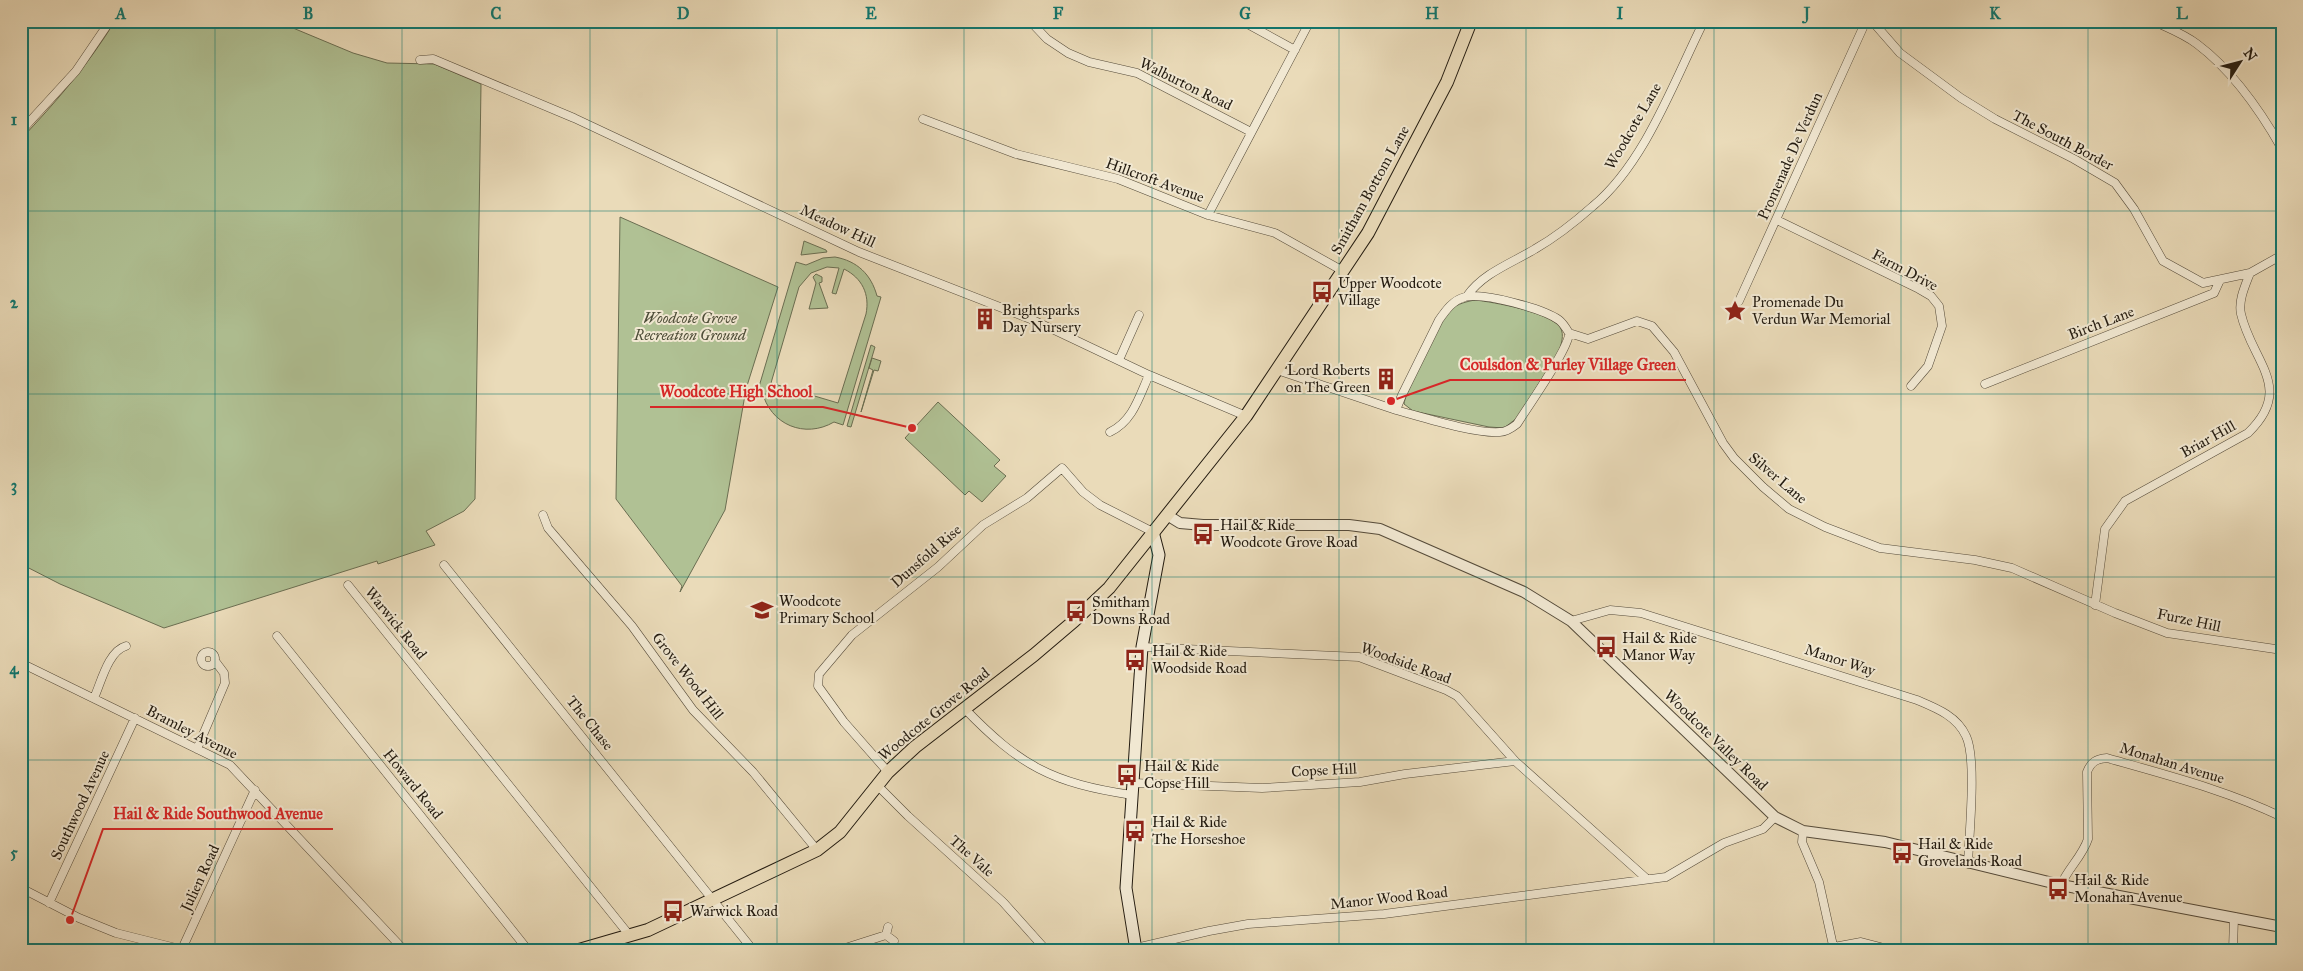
<svg xmlns="http://www.w3.org/2000/svg" width="2303" height="971" viewBox="0 0 2303 971" font-family="'IM FELL Great Primer',serif">
<style>
.green{fill:#b0c194;stroke:#6a6e52;fill-rule:evenodd}
.lines{fill:none;stroke-linecap:round;stroke-linejoin:round}
.minor-casing{stroke:#554b3a;stroke-width:9}
.tertiary-casing{stroke:#554b3a;stroke-width:12}
.secondary-casing{stroke:#231b10;stroke-width:13}
.primary-casing{stroke:#231b10;stroke-width:14}
.minor{stroke:#f1e8d2;stroke-width:8}
.tertiary{stroke:#f1e8d2;stroke-width:10}
.secondary{stroke:#f1e8d2;stroke-width:11}
.primary{stroke:#eadbb9;stroke-width:12}
.grid{fill:none;stroke:#0f766e;stroke-width:1;stroke-opacity:0.55}
.labels{text-anchor:middle;stroke-width:4;stroke-linejoin:round;paint-order:stroke}
.street-label{font-size:15px;fill:#231b10;stroke:#f1e8d2}
.poi-label{font-size:15px;fill:#231b10;stroke:#f1e8d2;text-anchor:start}
.park-label{font-size:15px;font-style:italic;fill:#4d4d38;stroke:#f1e8d2}
.leader{fill:none;stroke:#d62828;stroke-width:2}
.callout-dot{fill:#d62828;stroke:#f1e8d2;stroke-width:2}
.callout-label{font-size:16px;text-anchor:middle;font-weight:bold;fill:#d62828;stroke:#f1e8d2;stroke-width:4;stroke-linejoin:round;paint-order:stroke}
.neatline{fill:none;stroke:#0f766e;stroke-width:2}
.grid-label{font-size:16px;text-anchor:middle;font-weight:bold;fill:#0f766e}
</style>
<rect width="100%" height="100%" fill="#eadbb9"/>
<filter id="stains"><feTurbulence type="fractalNoise" baseFrequency=".004" numOctaves="4"/><feColorMatrix values="0 0 0 0 .2 0 0 0 0 .09 0 0 0 0 .02 0 0 0 .5 -.17"/></filter>
<radialGradient id="worn" r=".72"><stop offset=".6" stop-color="#630" stop-opacity="0"/><stop offset="1" stop-color="#630" stop-opacity=".3"/></radialGradient>
<path class="green" d="M115,21h138l40,7 60,25 34,10 47,1 47,20 -6,415 -11,12 -38,20 9,14 -57,19 -1,-3 -213,67 -104,-44 -39,-20v-425c35,-37 67,-74 94,-118z
M620,217l158,70 -32,102 -21,121 -45,82 2,-6 -66,-87z
M804,241l22,9 1,2 -26,3z
M835,257c22,4 36,17 42,39l4,1 -38,128 -9,-3c-29,17 -64,3 -72,-31l-4,-1 38,-128 10,3 17,-7zM827,267l12,1 -7,25 4,1 8,-25c18,9 26,25 22,45l-28,89 -67,-20 28,-96 12,-14z
M816,274l6,3v5l-3,1 9,25 -19,1 7,-26 -3,-6z
M1475,300c18,2 74,12 85,27 5,8 1,18 -2,26l-41,65 -13,10 -15,-1 -76,-16 -9,-7c0,-9 36,-81 43,-91 7,-8 17,-11 28,-13z
M871,345l4,2 -24,80 -4,-1z
M872,358l9,3 -3,10 -4,-1 -13,42 12,-42 -4,-2z
M938,402l62,58 -6,6 12,10 -24,26 -13,-11 -4,4 -60,-57z"/>
<g class="lines">
<g class="minor-casing">
<path id="minor" d="M1030,21l17,18 21,14 21,9 48,11 114,59
M1242,21l53,29
M1872,21l28,32 61,45 34,21 79,40 41,24 19,26 29,52 40,22 47,-10 32,-18
M2153,21c15,7 31,13 44,23 36,27 63,66 85,105
M420,60l13,-1 141,59 285,134 174,68 116,55 97,41
M923,119l93,35 102,25 90,36 67,18 68,38
M21,131l55,-60 34,-50
M1208,215l102,-194
M1777,220l142,69 12,7 8,10 3,20 -14,40 -17,20
M1467,296c16,-23 45,-33 68,-47 21,-12 40,-27 58,-43 52,-43 81,-125 111,-185
M1739,301l127,-280
M1569,333l19,6 49,-18 15,5 22,26 49,91 11,15 29,29 26,22 36,18 55,21 95,12 37,8 103,45 52,20 115,17
M1119,360l20,-45
M1277,370l119,40 6,-15 37,-75c7,-10 14,-20 26,-23 18,-5 79,12 94,23 4,3 7,8 10,13 1,14 -42,75 -52,91 -5,4 -11,8 -17,8 -25,2 -78,-15 -104,-22
M1985,384l229,-91 6,-13
M1110,432c23,-11 29,-35 39,-57
M543,515l5,13 84,98 61,84 60,62 64,78
M444,565l309,385
M348,585l282,351
M2095,605l10,-76 20,-28 123,-68c47,-45 4,-71 -7,-119 -3,-13 4,-28 9,-41
M1571,621l39,-11 31,3 276,87c19,8 40,16 49,36 11,22 3,100 2,128
M277,636l251,314
M1142,647l217,10 87,33 11,6 58,65 132,118
M201 659a7 7 0 1 1 14 0a7 7 0 1 1-14 0Z
M21,663l209,102 174,185
M94,698c7,-15 14,-47 32,-52
M964,708c56,58 88,75 168,87
M197,749l28,-66 -1,-10 -9,-12
M888,772l-44,-50 -26,-36 1,-12 33,-39 86,-68 45,-42 44,-27 35,-30 21,24 17,13 53,27
M1133,783l129,5 98,-6 45,-8 110,-13
M877,785l31,31 95,86 43,48
M1803,831l-1,11 17,40 15,68
M2061,885c7,-17 21,-28 27,-46l-1,-67c4,-10 9,-13 20,-14 59,17 119,32 175,59
M21,888l58,30 37,15 68,17
M49,903l86,-185
M888,927l-2,8 8,6
M1834,947l27,-5 31,8
M1136,948l73,-17 39,-7 136,-10 282,-37 58,-34 39,-14 12,-12
M182,949l73,-159
M839,950l47,-15
M2233,950l1,-33"/>
</g>
<g class="tertiary-casing">
<path id="tertiary" d="M1167,515l13,8 23,2h146l31,4 144,63 47,29 204,196 28,14 82,11 176,43 221,42"/>
</g>
<g class="secondary-casing">
<path id="secondary" d="M1136,950l-10,-62 16,-241 17,-92 -6,-23"/>
</g>
<g class="primary-casing">
<path id="primary" d="M579,950l69,-20 169,-80 23,-18 48,-60 27,-25 119,-92 40,-34 35,-33 137,-172 122,-183 79,-151 24,-61"/>
</g>
<use href="#minor" class="minor"/>
<use href="#tertiary" class="tertiary"/>
<use href="#secondary" class="secondary"/>
<use href="#primary" class="primary"/>
</g>
<path class="grid" d="M215,21v929M402,21v929M590,21v929M777,21v929M964,21v929M1152,21v929M1339,21v929M1526,21v929M1714,21v929M1901,21v929M2088,21v929M21,211h2261M21,394h2261M21,577h2261M21,760h2261"/>
<defs>
<g id="bus-bare" transform="scale(1.725)"><path d="M-5-6H5V4H4V6H2V4H-2V6H-4V4H-5ZM-3.5-4V0h7V-4ZM-3.5 1.2v1.5H-2V1.2ZM2 1.2v1.5H3.5V1.2Z" fill="#8f2418" stroke="#f1e8d2" stroke-width="2.5" paint-order="stroke"/></g>
<g id="sight-bare" transform="scale(1.725)"><path d="M0-6L1.8-2.2L6-1.7L2.9 1.2L3.7 5.4L0 3.3L-3.7 5.4L-2.9 1.2L-6-1.7L-1.8-2.2Z" fill="#8f2418" stroke="#f1e8d2" stroke-width="2.5" paint-order="stroke"/></g>
<g id="building-bare" transform="scale(1.725)"><path d="M-4-6H4V6H1V3H-1V6H-4ZM-2.5-4.3h1.7v1.8h-1.7ZM.8-4.3h1.7v1.8H.8ZM-2.5-1h1.7V.8h-1.7ZM.8-1h1.7V.8H.8Z" fill="#8f2418" stroke="#f1e8d2" stroke-width="2.5" paint-order="stroke"/></g>
<g id="school-bare" transform="scale(1.725)"><path d="M0-5L7-2L0 1L-7-2ZM-4 1L0 2.5L4 1V4Q0 6-4 4Z" fill="#8f2418" stroke="#f1e8d2" stroke-width="2.5" paint-order="stroke"/></g>
</defs>
<g fill-rule="evenodd">
<use href="#bus-bare" x="1322" y="292"/>
<use href="#sight-bare" x="1735" y="311"/>
<use href="#building-bare" x="985" y="319"/>
<use href="#building-bare" x="1386" y="379"/>
<use href="#bus-bare" x="1203" y="534"/>
<use href="#school-bare" x="762" y="610"/>
<use href="#bus-bare" x="1076" y="611"/>
<use href="#bus-bare" x="1606" y="647"/>
<use href="#bus-bare" x="1135" y="660"/>
<use href="#bus-bare" x="1127" y="775"/>
<use href="#bus-bare" x="1135" y="831"/>
<use href="#bus-bare" x="1902" y="853"/>
<use href="#bus-bare" x="2058" y="889"/>
<use href="#bus-bare" x="673" y="911"/>
</g>
<g class="labels">
<g class="street-label">
<text transform="translate(1186 84) rotate(26)" y="5">Walburton Road</text>
<text transform="translate(1633 126) rotate(-60)" y="5">Woodcote Lane</text>
<text transform="translate(2063 140) rotate(28)" y="5">The South Border</text>
<text transform="translate(1790 156) rotate(-66)" y="5">Promenade De Verdun</text>
<text transform="translate(1155 180) rotate(20)" y="5">Hillcroft Avenue</text>
<text transform="translate(1370 190) rotate(-61)" y="5">Smitham Bottom Lane</text>
<text transform="translate(838 226) rotate(25)" y="5">Meadow Hill</text>
<text transform="translate(1905 270) rotate(28)" y="5">Farm Drive</text>
<text transform="translate(2101 323) rotate(-21)" y="5">Birch Lane</text>
<text transform="translate(2208 439) rotate(-29)" y="5">Briar Hill</text>
<text transform="translate(1778 478) rotate(40)" y="5">Silver Lane</text>
<text transform="translate(926 556) rotate(-41)" y="5">Dunsfold Rise</text>
<text transform="translate(2189 620) rotate(12)" y="5">Furze Hill</text>
<text transform="translate(396 623) rotate(51)" y="5">Warwick Road</text>
<text transform="translate(1840 660) rotate(18)" y="5">Manor Way</text>
<text transform="translate(1406 663) rotate(20)" y="5">Woodside Road</text>
<text transform="translate(688 676) rotate(52)" y="5">Grove Wood Hill</text>
<text transform="translate(934 714) rotate(-39)" y="5">Woodcote Grove Road</text>
<text transform="translate(590 723) rotate(51)" y="5">The Chase</text>
<text transform="translate(192 732) rotate(27)" y="5">Bramley Avenue</text>
<text transform="translate(1716 740) rotate(44)" y="5">Woodcote Valley Road</text>
<text transform="translate(2172 763) rotate(17)" y="5">Monahan Avenue</text>
<text transform="translate(1324 770) rotate(-3)" y="5">Copse Hill</text>
<text transform="translate(413 784) rotate(51)" y="5">Howard Road</text>
<text transform="translate(80 805) rotate(-65)" y="5">Southwood Avenue</text>
<text transform="translate(972 856) rotate(42)" y="5">The Vale</text>
<text transform="translate(200 878) rotate(-65)" y="5">Julien Road</text>
<text transform="translate(1389 898) rotate(-6)" y="5">Manor Wood Road</text>
</g>
<g class="poi-label">
<text x="1338" y="288">Upper Woodcote<tspan x="1338" dy="17">Village</tspan></text>
<text x="1752" y="307">Promenade Du<tspan x="1752" dy="17">Verdun War Memorial</tspan></text>
<text x="1002" y="315">Brightsparks<tspan x="1002" dy="17">Day Nursery</tspan></text>
<text x="1370" y="375" text-anchor="end">Lord Roberts<tspan x="1370" dy="17">on The Green</tspan></text>
<text x="1220" y="530">Hail &amp; Ride<tspan x="1220" dy="17">Woodcote Grove Road</tspan></text>
<text x="779" y="606">Woodcote<tspan x="779" dy="17">Primary School</tspan></text>
<text x="1092" y="607">Smitham<tspan x="1092" dy="17">Downs Road</tspan></text>
<text x="1622" y="643">Hail &amp; Ride<tspan x="1622" dy="17">Manor Way</tspan></text>
<text x="1152" y="656">Hail &amp; Ride<tspan x="1152" dy="17">Woodside Road</tspan></text>
<text x="1144" y="771">Hail &amp; Ride<tspan x="1144" dy="17">Copse Hill</tspan></text>
<text x="1152" y="827">Hail &amp; Ride<tspan x="1152" dy="17">The Horseshoe</tspan></text>
<text x="1918" y="849">Hail &amp; Ride<tspan x="1918" dy="17">Grovelands Road</tspan></text>
<text x="2074" y="885">Hail &amp; Ride<tspan x="2074" dy="17">Monahan Avenue</tspan></text>
<text x="690" y="916">Warwick Road</text>
</g>
<g class="park-label">
<text x="690" y="323">Woodcote Grove<tspan x="690" dy="17">Recreation Ground</tspan></text>
</g>
</g>
<path class="leader" d="M1391 401L1450 380H1686M912 428L823 407H650M70 920L103 829H333"/>
<g class="callout-dot">
<circle cx="1391" cy="401" r="5"/>
<circle cx="912" cy="428" r="5"/>
<circle cx="70" cy="920" r="5"/>
</g>
<g class="callout-label">
<text x="1568" y="370">Coulsdon &amp; Purley Village Green</text>
<text x="736" y="397">Woodcote High School</text>
<text x="218" y="819">Hail &amp; Ride Southwood Avenue</text>
</g>
<rect width="2303" height="971" fill="none" stroke="#eadbb9" stroke-width="55"/>
<g transform="translate(2240 62) rotate(54)" stroke="#f1e8d2" stroke-width="4" paint-order="stroke">
<path d="M0-4L9 19L0 12L-9 19Z" fill="#231b10"/>
<text y="-8" font-size="14" font-weight="bold" text-anchor="middle" fill="#231b10">N</text>
</g>
<rect x="28" y="28" width="2248" height="916" class="neatline"/>
<g class="grid-label">
<text x="121" y="19">A</text>
<text x="308" y="19">B</text>
<text x="496" y="19">C</text>
<text x="683" y="19">D</text>
<text x="871" y="19">E</text>
<text x="1058" y="19">F</text>
<text x="1245" y="19">G</text>
<text x="1432" y="19">H</text>
<text x="1620" y="19">I</text>
<text x="1807" y="19">J</text>
<text x="1995" y="19">K</text>
<text x="2182" y="19">L</text>
<text x="14" y="125">1</text>
<text x="14" y="308">2</text>
<text x="14" y="491">3</text>
<text x="14" y="674">4</text>
<text x="14" y="858">5</text>
</g>
<rect width="100%" height="100%" filter="url(#stains)"/>
<rect width="100%" height="100%" fill="url(#worn)"/>
</svg>
